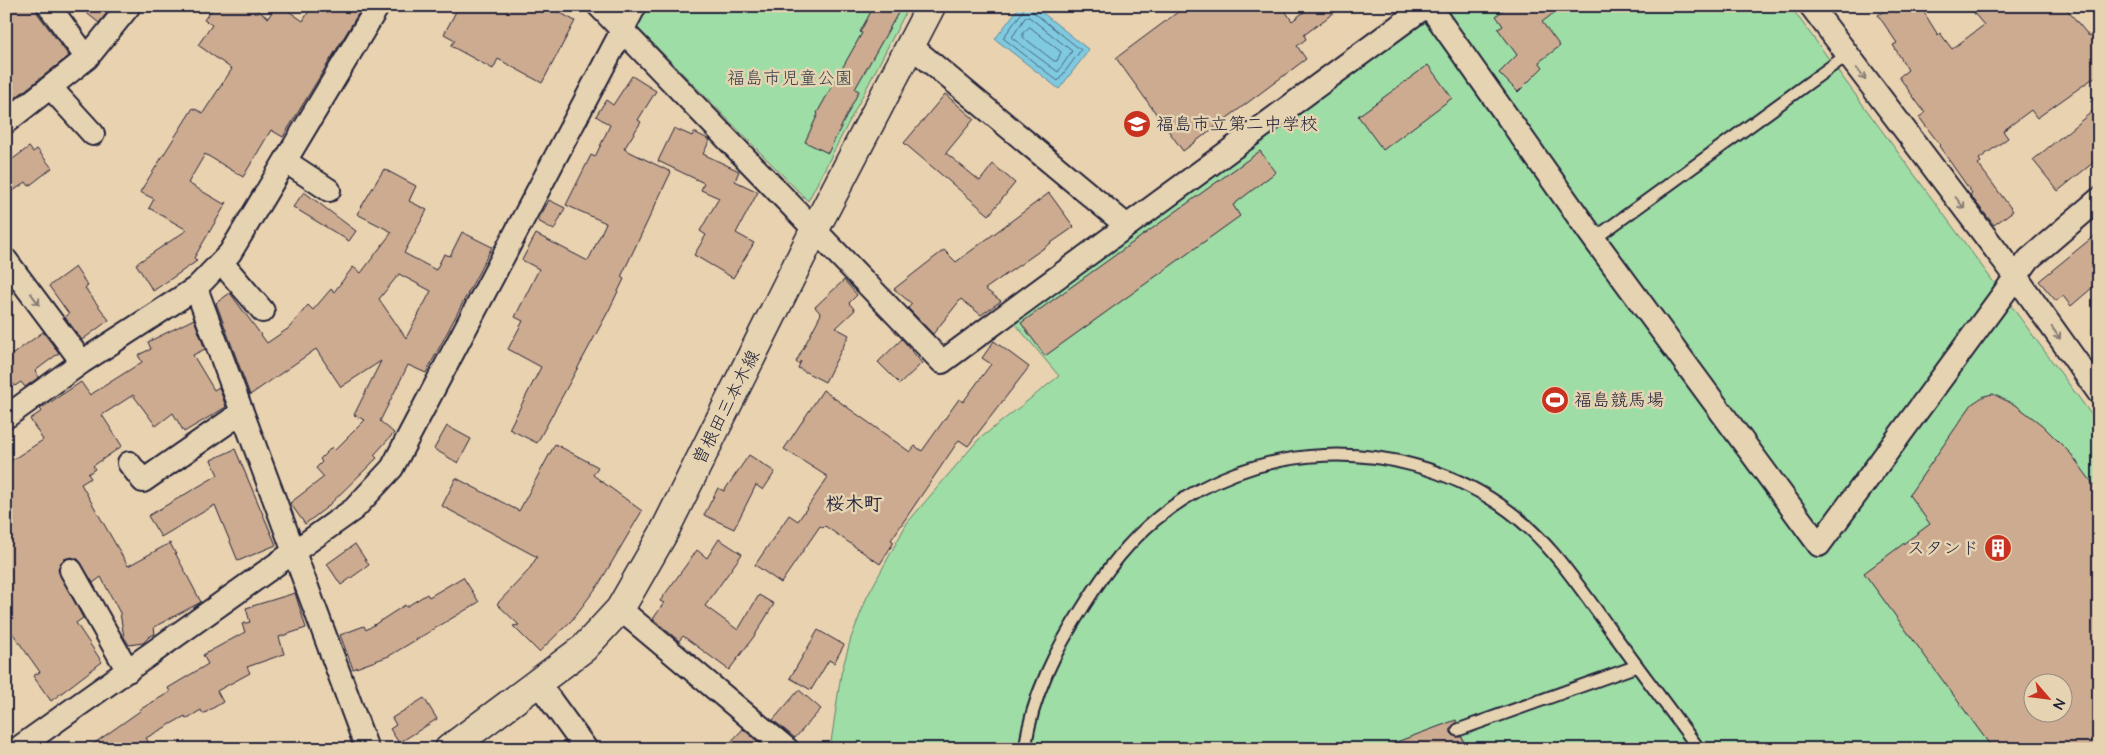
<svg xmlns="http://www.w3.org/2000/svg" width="2105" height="755" viewBox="0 0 2105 755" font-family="'Architects Daughter','Klee One',sans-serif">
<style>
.green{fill:#9edda5;stroke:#608070;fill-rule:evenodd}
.water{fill:#80cae0;stroke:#5a879e}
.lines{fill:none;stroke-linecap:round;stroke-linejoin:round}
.shore{stroke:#48657d;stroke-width:1}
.building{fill:#ccab90;stroke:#22223b;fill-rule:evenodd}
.service-casing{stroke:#22223b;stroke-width:15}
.minor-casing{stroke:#22223b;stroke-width:26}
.tertiary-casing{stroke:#22223b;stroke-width:31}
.service{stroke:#e6d3b1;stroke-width:11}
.minor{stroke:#e6d3b1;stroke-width:22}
.tertiary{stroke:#e6d3b1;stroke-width:28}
.oneway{stroke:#847a76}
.labels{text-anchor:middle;stroke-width:5;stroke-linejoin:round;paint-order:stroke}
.park-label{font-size:18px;fill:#353e4b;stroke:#e6d3b1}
.poi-label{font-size:18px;fill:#22223b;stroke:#e6d3b1;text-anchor:start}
.street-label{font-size:18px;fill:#22223b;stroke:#e6d3b1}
.neighbourhood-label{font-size:19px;font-weight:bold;fill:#22223b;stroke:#e6d3b1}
</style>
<rect width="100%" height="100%" fill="#e9d2af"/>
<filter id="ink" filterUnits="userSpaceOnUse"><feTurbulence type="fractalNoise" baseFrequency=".02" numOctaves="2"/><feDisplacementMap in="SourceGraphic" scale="10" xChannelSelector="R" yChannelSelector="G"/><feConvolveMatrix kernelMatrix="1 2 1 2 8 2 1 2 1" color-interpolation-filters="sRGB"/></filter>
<g filter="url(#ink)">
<path class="green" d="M646,6h263l-101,195 -172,-175z
M1444,6h346l309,419v324h-1269l11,-75 10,-36 16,-41 40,-74 71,-83 81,-64 -48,-57zM2032,682h30v30h-30z"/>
<path class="water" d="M1020,6h14l55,44 -30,39 -64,-50z"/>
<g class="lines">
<path class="shore" d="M1024,6l-1,5 -20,27 55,43 23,-31 -48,-38 -2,-6
M1026,17h3l43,34 -14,21 -46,-34z
M1030,27l31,25 -4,9h-3l-31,-24v-4z"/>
</g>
<path class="building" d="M6,6h30l2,8 31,42 -63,49z
M78,6h34l-13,17z
M214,6h38l16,12 8,-12h5l22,15 9,-15h51l-80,131 -12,-7 -28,47 -38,-23 -17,29 36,21 3,-2 -33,56 3,3 -44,30 -17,-27 51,-34 -38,-22 5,-9 -14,-7 53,-84 10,5 29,-44 -34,-24 14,-20 -8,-5z
M459,6h89l27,15 -33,62 -44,-24 -5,10 -42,-23 4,-6 -11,-6z
M874,6h28l-47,83 4,2 -31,62 -23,-11 13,-28 -1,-1 45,-80 -2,-1z
M1186,6h96l10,15 20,-15h31l-39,29 2,4 -9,7 9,13 -123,92 -67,-93z
M1508,6h55l-21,16 18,24 -21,16 4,5 -25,25 -19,-19 18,-18 -19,-26 5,-3 -7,-10z
M1891,6h29l18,29 2,-2 12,16 32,-24 -16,-19h96l25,30 10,-8v46l-62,44 -6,-8 -28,21 5,7 -29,21 2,3 -3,2 35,47 -19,14 -24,-30 2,-2 -33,-47 1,-1 -21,-28 6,-4 -26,-36 9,-7 -15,-25 4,-2 -19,-28z
M1428,65l24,33 -69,52 -25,-34z
M632,76l24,15 -18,29 3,2 -17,27 47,23 -50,105 3,2 -15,31 -72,133 -28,-14 32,-62 -33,-18 15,-28 -8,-4 24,-48 -17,-9 14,-26 52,27 18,-38 -40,-18 25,-50 4,2 15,-32 -14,-9 10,-16 7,5z
M945,94l29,25 -28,34 34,28 13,-17 22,19 -26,32 -85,-72z
M2099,106v52l-41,33 -25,-31z
M674,128l18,8 2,-4 16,8 -7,14 36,17 -4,10 23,11 -22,41 18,10 -21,35 -39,-23 12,-20 -6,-4 19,-33 -18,-8 3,-7 -46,-22z
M29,147l4,5 4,-3 15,19 -23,18 -3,-4 -20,14v-32z
M1260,151l16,21 -43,33 7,11 -195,140 -24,-33z
M384,169l32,17 -7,15 18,9 -23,43 32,17 8,-16 6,2 12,-24 30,15 -66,126 -18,-8 -28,56 14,12 -20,22 3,3 -51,50 -21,16 -15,-21 34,-26 -8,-9 6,-6 -2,-3 12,-12 3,3 30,-30 -11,-5 27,-54 -40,26 -25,-38 -66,46 -34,-92 14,-10 37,50 22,-15 19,-23 5,5 18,-21 3,3 19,-25 8,6 31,-41 -35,-18zM399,274l32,17 -25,47 -27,-39z
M304,192l52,39 -7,10 -56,-34z
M1049,193l25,34 -89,62 16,12 -20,14 -20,-16 -28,35 -25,-26 4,-4 -18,-15 50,-39 12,12z
M549,200l16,8 -11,22 -16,-9z
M2099,232v50l-28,24 -8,-10 -7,5 -17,-20z
M75,267l13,19 -3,2 24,32 -27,20 -17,-23 4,-3 -20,-28z
M844,280l13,15 -8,8 6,7 -19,18 13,7 -24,47 -27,-14 3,-7 -3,3 -2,-2 25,-48 -6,-7z
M194,319l11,30 -12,6 21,35 5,-3 7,20 -42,25 -11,-19 -17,13 -23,-31 -31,20 20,31 -29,20 2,3 -7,5 3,4 -10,6 47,82 42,-23 31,59 -47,25 1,7 -5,2 -7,7 -14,2 -5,-8 -4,-24 -19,-36 -8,6 -15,-24 -7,-2 -7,2 -4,5 -2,6 25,48 -7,5 26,39 -51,39 -18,-25 7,-4 -34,-48v-160l37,-24 -13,-21 12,-8 -2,-2 41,-27 9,13 52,-33 -4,-7 13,-6 -3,-7z
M43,332l16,21 -24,18 4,6 -14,10 -4,-5 -6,4 -9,-12v-15z
M902,339l20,24 -22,21 -22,-22z
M994,341l35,26 -61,79 -9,-6 -68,100 3,2 -14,22 -55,-38 -2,2 -3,-2 -39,57 -26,-18 34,-50 9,6 30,-44 -44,-28 39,-59 87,62 5,-6 7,5 37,-52 4,3 28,-38 -9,-6z
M1993,394l24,12 25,19 29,29 28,38v257h-106l-129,-176 66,-49 -21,-29 63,-91 12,-8zM2032,682h30v30h-30z
M447,426l24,13 -13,24 -24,-14z
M555,444l43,23 -5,8 49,36 -43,73 -27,36 -33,32 -26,-26 6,-1 -22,-21 31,-33 9,-14 -95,-51 14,-28 63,33z
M235,449l41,96 -38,16 -23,-56 -54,32 -13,-21 70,-41 -7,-15z
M749,455l26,17 -12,18 -7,-5 -22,44 -30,-14 14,-27 6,3z
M719,539l23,15 -37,52 33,24 21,-35 15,9 -19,31 -26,35 -46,-34 -4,5 -26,-22 11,-16 -4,-2 37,-51 10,8z
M355,544l14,21 -28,20 -14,-21z
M463,577l16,25 -90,54 -36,13 -13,-34 24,-9 2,4 39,-25 1,2 21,-13 2,3z
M295,593l11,35 -27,9 5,17 -37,13 3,6 -33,18 6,11 -20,12 -2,-4 -15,9 -1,-3 -39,22 7,11h-67l54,-38 -1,-1 31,-18 -2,-4 40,-24 -5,-9 42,-23 -3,-8 8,-2 -4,-14z
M818,630l26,15 -10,18 -5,-3 -18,30 -21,-12z
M799,690l22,19 -26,29 -22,-18z
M424,698l13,21 -38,24 -9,-14 6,-4 -4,-7z
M1456,720l1,2 -6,6v5l5,4h6l4,12h-82l-1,-2z
M743,729l23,20h-42z"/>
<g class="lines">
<g class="service-casing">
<path id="service" d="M1594,239l253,-184
M1458,730l179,-64
M1025,749c7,-54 31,-100 60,-145 20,-32 41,-60 70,-84 97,-81 240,-86 344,-16 48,32 78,80 111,125 29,40 59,80 89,120"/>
</g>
<g class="minor-casing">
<path id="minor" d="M49,6l38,52
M599,6l343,356 484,-356
M1429,6l165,233 225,306 210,-286 70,-60
M1811,6l206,272 82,115
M911,46l216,180
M51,88l42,46
M6,122l81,-64 42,-52
M285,161l44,29
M6,260l76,102
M221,262l42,49
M196,288l171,461
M6,417l76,-55 114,-74 34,-35 148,-247
M129,463l14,18 98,-68
M71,570l57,101
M620,609l167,140
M538,683l48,66
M17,749l337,-240 38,-41 243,-462"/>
</g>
<g class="tertiary-casing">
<path id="tertiary" d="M449,749l135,-101 36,-39 43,-75 151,-303 117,-225"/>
</g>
<use href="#service" class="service"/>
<use href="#minor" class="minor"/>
<use href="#tertiary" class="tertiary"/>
</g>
<defs><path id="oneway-shaft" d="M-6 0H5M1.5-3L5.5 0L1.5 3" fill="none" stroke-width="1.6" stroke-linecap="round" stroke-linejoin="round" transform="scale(1.25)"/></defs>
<g class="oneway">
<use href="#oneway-shaft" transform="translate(1861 74) rotate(53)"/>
<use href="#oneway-shaft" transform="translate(1960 203) rotate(53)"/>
<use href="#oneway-shaft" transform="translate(35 299) rotate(54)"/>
<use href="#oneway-shaft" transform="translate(2056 333) rotate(55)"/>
</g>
</g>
<defs>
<g id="school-disc" transform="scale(1.4375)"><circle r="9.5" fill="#c8321e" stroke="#e6d3b1"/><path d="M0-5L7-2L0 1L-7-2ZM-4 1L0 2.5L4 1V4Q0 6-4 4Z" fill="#fff"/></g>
<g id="stadium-disc" transform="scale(1.4375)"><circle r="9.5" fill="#c8321e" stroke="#e6d3b1"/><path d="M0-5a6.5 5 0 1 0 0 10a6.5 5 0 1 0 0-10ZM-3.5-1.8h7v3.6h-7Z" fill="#fff"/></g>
<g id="building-disc" transform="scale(1.4375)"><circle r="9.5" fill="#c8321e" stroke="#e6d3b1"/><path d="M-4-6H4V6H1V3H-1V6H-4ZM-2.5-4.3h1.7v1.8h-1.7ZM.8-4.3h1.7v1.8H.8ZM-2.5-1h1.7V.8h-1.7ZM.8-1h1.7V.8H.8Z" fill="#fff"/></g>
</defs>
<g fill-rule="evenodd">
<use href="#school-disc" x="1137" y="124"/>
<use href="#stadium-disc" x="1555" y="400"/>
<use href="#building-disc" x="1998" y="548"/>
</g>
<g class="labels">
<g class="park-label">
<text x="790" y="84">福島市児童公園</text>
</g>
<g class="poi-label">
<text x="1156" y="130">福島市立第二中学校</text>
<text x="1574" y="406">福島競馬場</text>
<text x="1979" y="554" text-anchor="end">スタンド</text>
</g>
<g class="street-label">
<text transform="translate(726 407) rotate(-63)" y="6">曽根田三本木線</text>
</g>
<g class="neighbourhood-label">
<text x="854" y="510">桜木町</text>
</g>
</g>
<rect width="2105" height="755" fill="none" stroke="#e6d3b1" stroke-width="25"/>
<rect x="12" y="12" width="2080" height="730" fill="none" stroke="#22223b" stroke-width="2" filter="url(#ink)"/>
<g transform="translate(2048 698) rotate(118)"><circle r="24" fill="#e6d3b1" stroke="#988c82"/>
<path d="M0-4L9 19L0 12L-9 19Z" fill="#c8321e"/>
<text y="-8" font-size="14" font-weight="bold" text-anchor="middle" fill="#22223b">N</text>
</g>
</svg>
